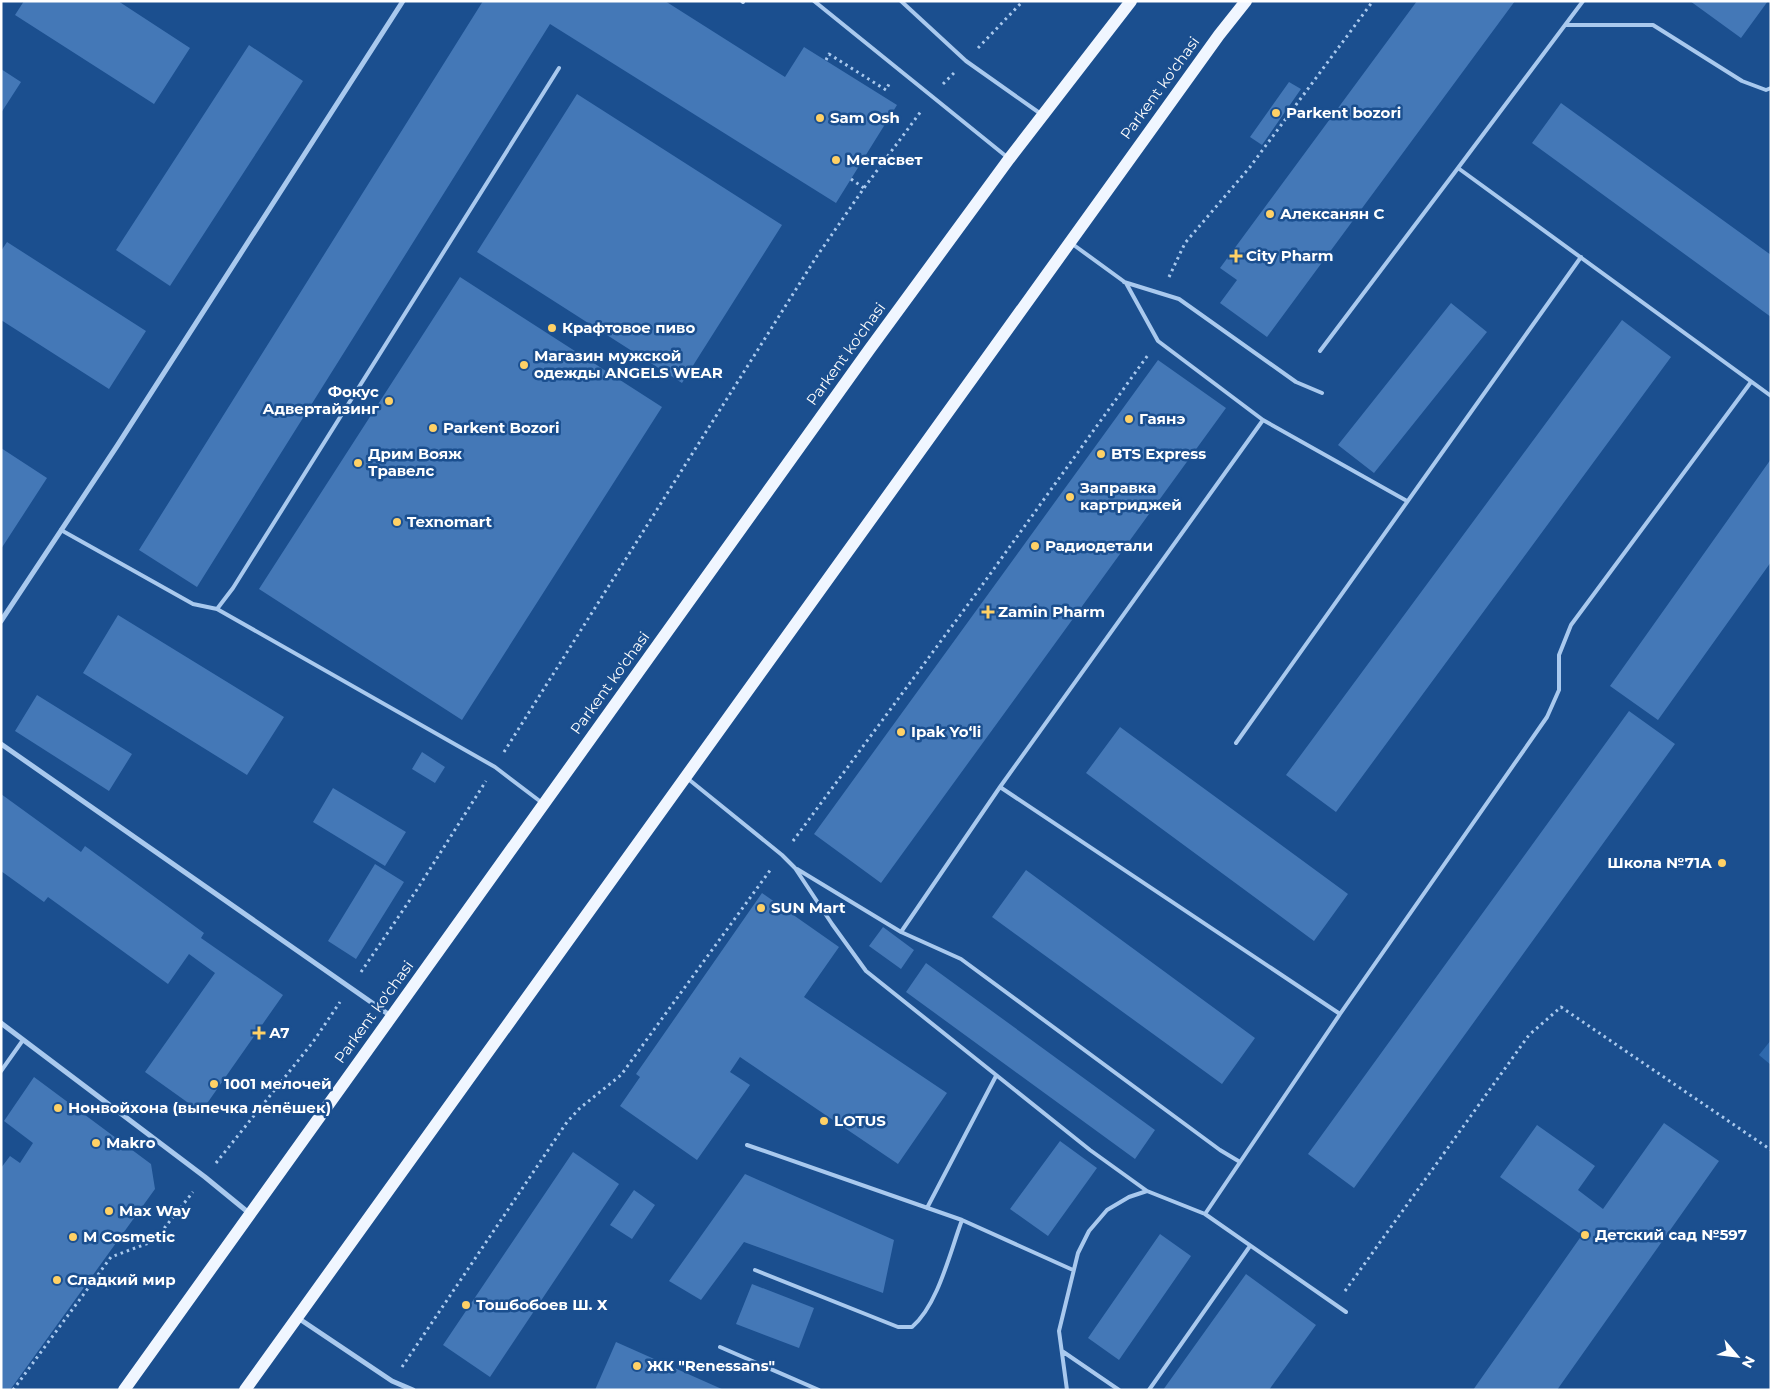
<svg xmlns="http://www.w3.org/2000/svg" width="1772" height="1391" viewBox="0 0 1772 1391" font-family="Montserrat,sans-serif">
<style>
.green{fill:#2e69ad}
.building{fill:#4478b7}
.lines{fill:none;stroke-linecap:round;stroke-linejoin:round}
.path{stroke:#a9c9ee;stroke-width:3;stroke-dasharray:2.5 4;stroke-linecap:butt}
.lane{stroke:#a9c9ee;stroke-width:4}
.street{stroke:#a9c9ee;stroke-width:5}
.primary{stroke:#f0f6ff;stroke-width:12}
.poi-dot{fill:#ffd166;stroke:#1b4f8f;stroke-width:2}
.labels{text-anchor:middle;stroke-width:5;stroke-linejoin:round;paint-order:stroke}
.street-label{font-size:15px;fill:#fff;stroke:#1b4f8f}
.poi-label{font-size:15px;font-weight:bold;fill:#fff;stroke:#1b4f8f;text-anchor:start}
</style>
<rect width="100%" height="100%" fill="#1b4f8f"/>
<path class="green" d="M1771,1040v25l-12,-10z"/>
<path class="building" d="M24,1h94l72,47 -36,56 -139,-89z
M483,1h182l120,76 19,-30 93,58 -61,98 -286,-179 -353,563 -58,-37z
M1417,1h98l-248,336 -47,-34 17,-23 -17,-12z
M1690,1h78l-27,37z
M249,45l54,36 -133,205 -54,-36z
M1,69l20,13 -20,31z
M1289,82l12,7 -39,56 -12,-8z
M577,94l205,131 -100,158 -205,-131z
M1561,103l210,152v62l-239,-174z
M7,242l139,89 -37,58 -108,-69v-69z
M460,277l202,130 -200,313 -203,-131z
M1451,303l36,29 -113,141 -36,-28z
M1622,320l49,37 -335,455 -50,-37z
M1158,360l68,48 -345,475 -67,-49z
M1,448l46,30 -46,71z
M1771,459v103l-113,158 -48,-34z
M118,615l166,102 -37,58 -164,-102z
M37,695l95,59 -23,37 -94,-60z
M1629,711l46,33 -321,444 -46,-34z
M1120,727l228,167 -34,47 -228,-168z
M422,752l23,15 -10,16 -23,-14z
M333,788l73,44 -21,34 -72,-44z
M1,794l80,58 4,-6 119,87 -3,5 82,57 -82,117 -56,-40 70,-99 -26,-19 -21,30 -120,-87 -4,5 -43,-31z
M375,864l29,18 -48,77 -28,-18z
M1026,870l229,168 -33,46 -230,-167z
M762,893l77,54 -35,50 143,96 -49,71 -158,-107 -10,15 20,13 -53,75 -77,-54 20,-29 -4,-3z
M883,927l31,23 -13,19 -32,-23z
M926,963l229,167 -20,29 -229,-167z
M34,1077l117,87 4,25 -145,201h-9v-222l9,-12 10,7 13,-20 -29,-22z
M1664,1123l55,38 -162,229h-84l109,-155 -82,-58 37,-52 58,41 -17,24 25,19z
M1060,1141l37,27 -49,68 -38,-27z
M573,1152l46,32 -129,193 -47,-32z
M745,1174l149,66 -11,53 -139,-51 -43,58 -32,-19z
M634,1190l21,15 -23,34 -22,-14z
M1160,1234l31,22 -72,104 -31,-22z
M1246,1274l70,51 -47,65h-106z
M752,1284l62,24 -15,40 -63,-24z
M616,1342l108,48h-129z"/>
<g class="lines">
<path class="path" d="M978,48l45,-47
M826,60l3,-6 57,36 3,-6
M943,84l12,-12
M851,179l13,9
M1169,277l16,-34 65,-76 123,-166
M504,752l313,-496 47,-68 58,-78
M793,841l182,-246 173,-240
M361,972l55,-81 70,-110
M216,1163l97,-121 27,-40
M1345,1291l184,-256 32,-28 210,143
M402,1367l165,-245 13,-14 41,-33 150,-206
M13,1390l98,-133 43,-16 39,-49"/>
<path class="lane" d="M742,1l1,1
M814,1l193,156
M901,1l65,60 75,53
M1566,25h87l89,56 24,9 5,-2
M1458,168l125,-167
M1071,243l55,40 32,58 105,79 144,81
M1124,282l55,17 117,83 26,11
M1320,351l138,-183 313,228
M61,530l132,74 24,5
M1236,743l345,-486
M687,778l95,77 13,13 37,56 34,47 224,179 57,41 58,23 135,-200 207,-297 12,-27v-35l12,-30 180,-243
M1000,787l340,227
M541,802l-46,-35 -278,-158 16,-21 326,-520
M797,869l104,63 99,-145 263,-367
M901,932l60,27 259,191 20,12
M1,1071l22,-31
M747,1145l215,75 111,50
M927,1208l69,-132
M1205,1214l141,98
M755,1270l143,57h14c26,-22 38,-75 50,-107
M720,1347l99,43
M1062,1351l57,39
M1067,1390l-8,-59 19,-78 11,-22 18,-21 22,-13 18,-6
M1149,1390l101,-144"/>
<path class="street" d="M1,621l116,-175 286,-445
M1,744l390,272
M1,1023l204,154 44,36
M298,1318l94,63 21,9"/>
<path class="primary" d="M124,1390l745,-1040 140,-191 122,-158
M245,1390l974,-1355 27,-34"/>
</g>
<g class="poi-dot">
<circle cx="1276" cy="113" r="5"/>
<circle cx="820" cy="118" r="5"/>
<circle cx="836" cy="160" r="5"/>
<circle cx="1270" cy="214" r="5"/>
<path d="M1233.5 248.5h5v5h5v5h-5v5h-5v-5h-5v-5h5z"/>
<circle cx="552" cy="328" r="5"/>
<circle cx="524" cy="365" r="5"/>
<circle cx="389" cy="401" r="5"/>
<circle cx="1129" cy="419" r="5"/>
<circle cx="433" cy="428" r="5"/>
<circle cx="1101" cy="454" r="5"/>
<circle cx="358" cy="463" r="5"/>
<circle cx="1070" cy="497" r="5"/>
<circle cx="397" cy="522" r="5"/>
<circle cx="1035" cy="546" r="5"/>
<path d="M985.5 604.5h5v5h5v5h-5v5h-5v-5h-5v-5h5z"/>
<circle cx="901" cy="732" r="5"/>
<circle cx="1722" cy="863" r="5"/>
<circle cx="761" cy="908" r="5"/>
<path d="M256.5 1025.5h5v5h5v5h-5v5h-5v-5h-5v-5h5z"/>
<circle cx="214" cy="1084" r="5"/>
<circle cx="58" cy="1108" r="5"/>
<circle cx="824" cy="1121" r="5"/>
<circle cx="96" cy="1143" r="5"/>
<circle cx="109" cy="1211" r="5"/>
<circle cx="1585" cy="1235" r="5"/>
<circle cx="73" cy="1237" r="5"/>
<circle cx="57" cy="1280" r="5"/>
<circle cx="466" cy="1305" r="5"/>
<circle cx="637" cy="1366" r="5"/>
</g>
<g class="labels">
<g class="street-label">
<text transform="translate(1160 88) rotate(-54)" y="5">Parkent ko'chasi</text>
<text transform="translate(846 354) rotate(-54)" y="5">Parkent ko'chasi</text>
<text transform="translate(610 683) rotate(-54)" y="5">Parkent ko'chasi</text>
<text transform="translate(374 1012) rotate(-54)" y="5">Parkent ko'chasi</text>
</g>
<g class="poi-label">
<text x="1286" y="118">Parkent bozori</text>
<text x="830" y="123">Sam Osh</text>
<text x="846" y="165">Мегасвет</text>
<text x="1280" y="219">Алексанян С</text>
<text x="1246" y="261">City Pharm</text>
<text x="562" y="333">Крафтовое пиво</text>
<text x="534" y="361">Магазин мужской<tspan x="534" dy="17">одежды ANGELS WEAR</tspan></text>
<text x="379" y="397" text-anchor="end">Фокус<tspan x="379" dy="17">Адвертайзинг</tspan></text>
<text x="1139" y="424">Гаянэ</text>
<text x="443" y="433">Parkent Bozori</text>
<text x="368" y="459">Дрим Вояж<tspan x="368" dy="17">Травелс</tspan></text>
<text x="1111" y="459">BTS Express</text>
<text x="1080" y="493">Заправка<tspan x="1080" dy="17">картриджей</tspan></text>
<text x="407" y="527">Texnomart</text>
<text x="1045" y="551">Радиодетали</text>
<text x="998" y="617">Zamin Pharm</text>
<text x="911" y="737">Ipak Yoʻli</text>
<text x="1712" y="868" text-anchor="end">Школа №71А</text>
<text x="771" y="913">SUN Mart</text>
<text x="269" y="1038">А7</text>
<text x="224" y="1089">1001 мелочей</text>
<text x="68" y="1113">Нонвойхона (выпечка лепёшек)</text>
<text x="834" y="1126">LOTUS</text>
<text x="106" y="1148">Makro</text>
<text x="119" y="1216">Max Way</text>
<text x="1595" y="1240">Детский сад №597</text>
<text x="83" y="1242">M Cosmetic</text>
<text x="67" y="1285">Сладкий мир</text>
<text x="476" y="1310">Тошбобоев Ш. Х</text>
<text x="647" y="1371">ЖК "Renessans"</text>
</g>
</g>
<rect width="1772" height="1391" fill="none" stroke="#ffffff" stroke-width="5"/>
<g transform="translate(1737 1356) rotate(118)" stroke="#1b4f8f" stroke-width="4" paint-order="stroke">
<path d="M0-4L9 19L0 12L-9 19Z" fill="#ffffff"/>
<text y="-8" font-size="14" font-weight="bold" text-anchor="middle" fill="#ffffff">N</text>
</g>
</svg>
